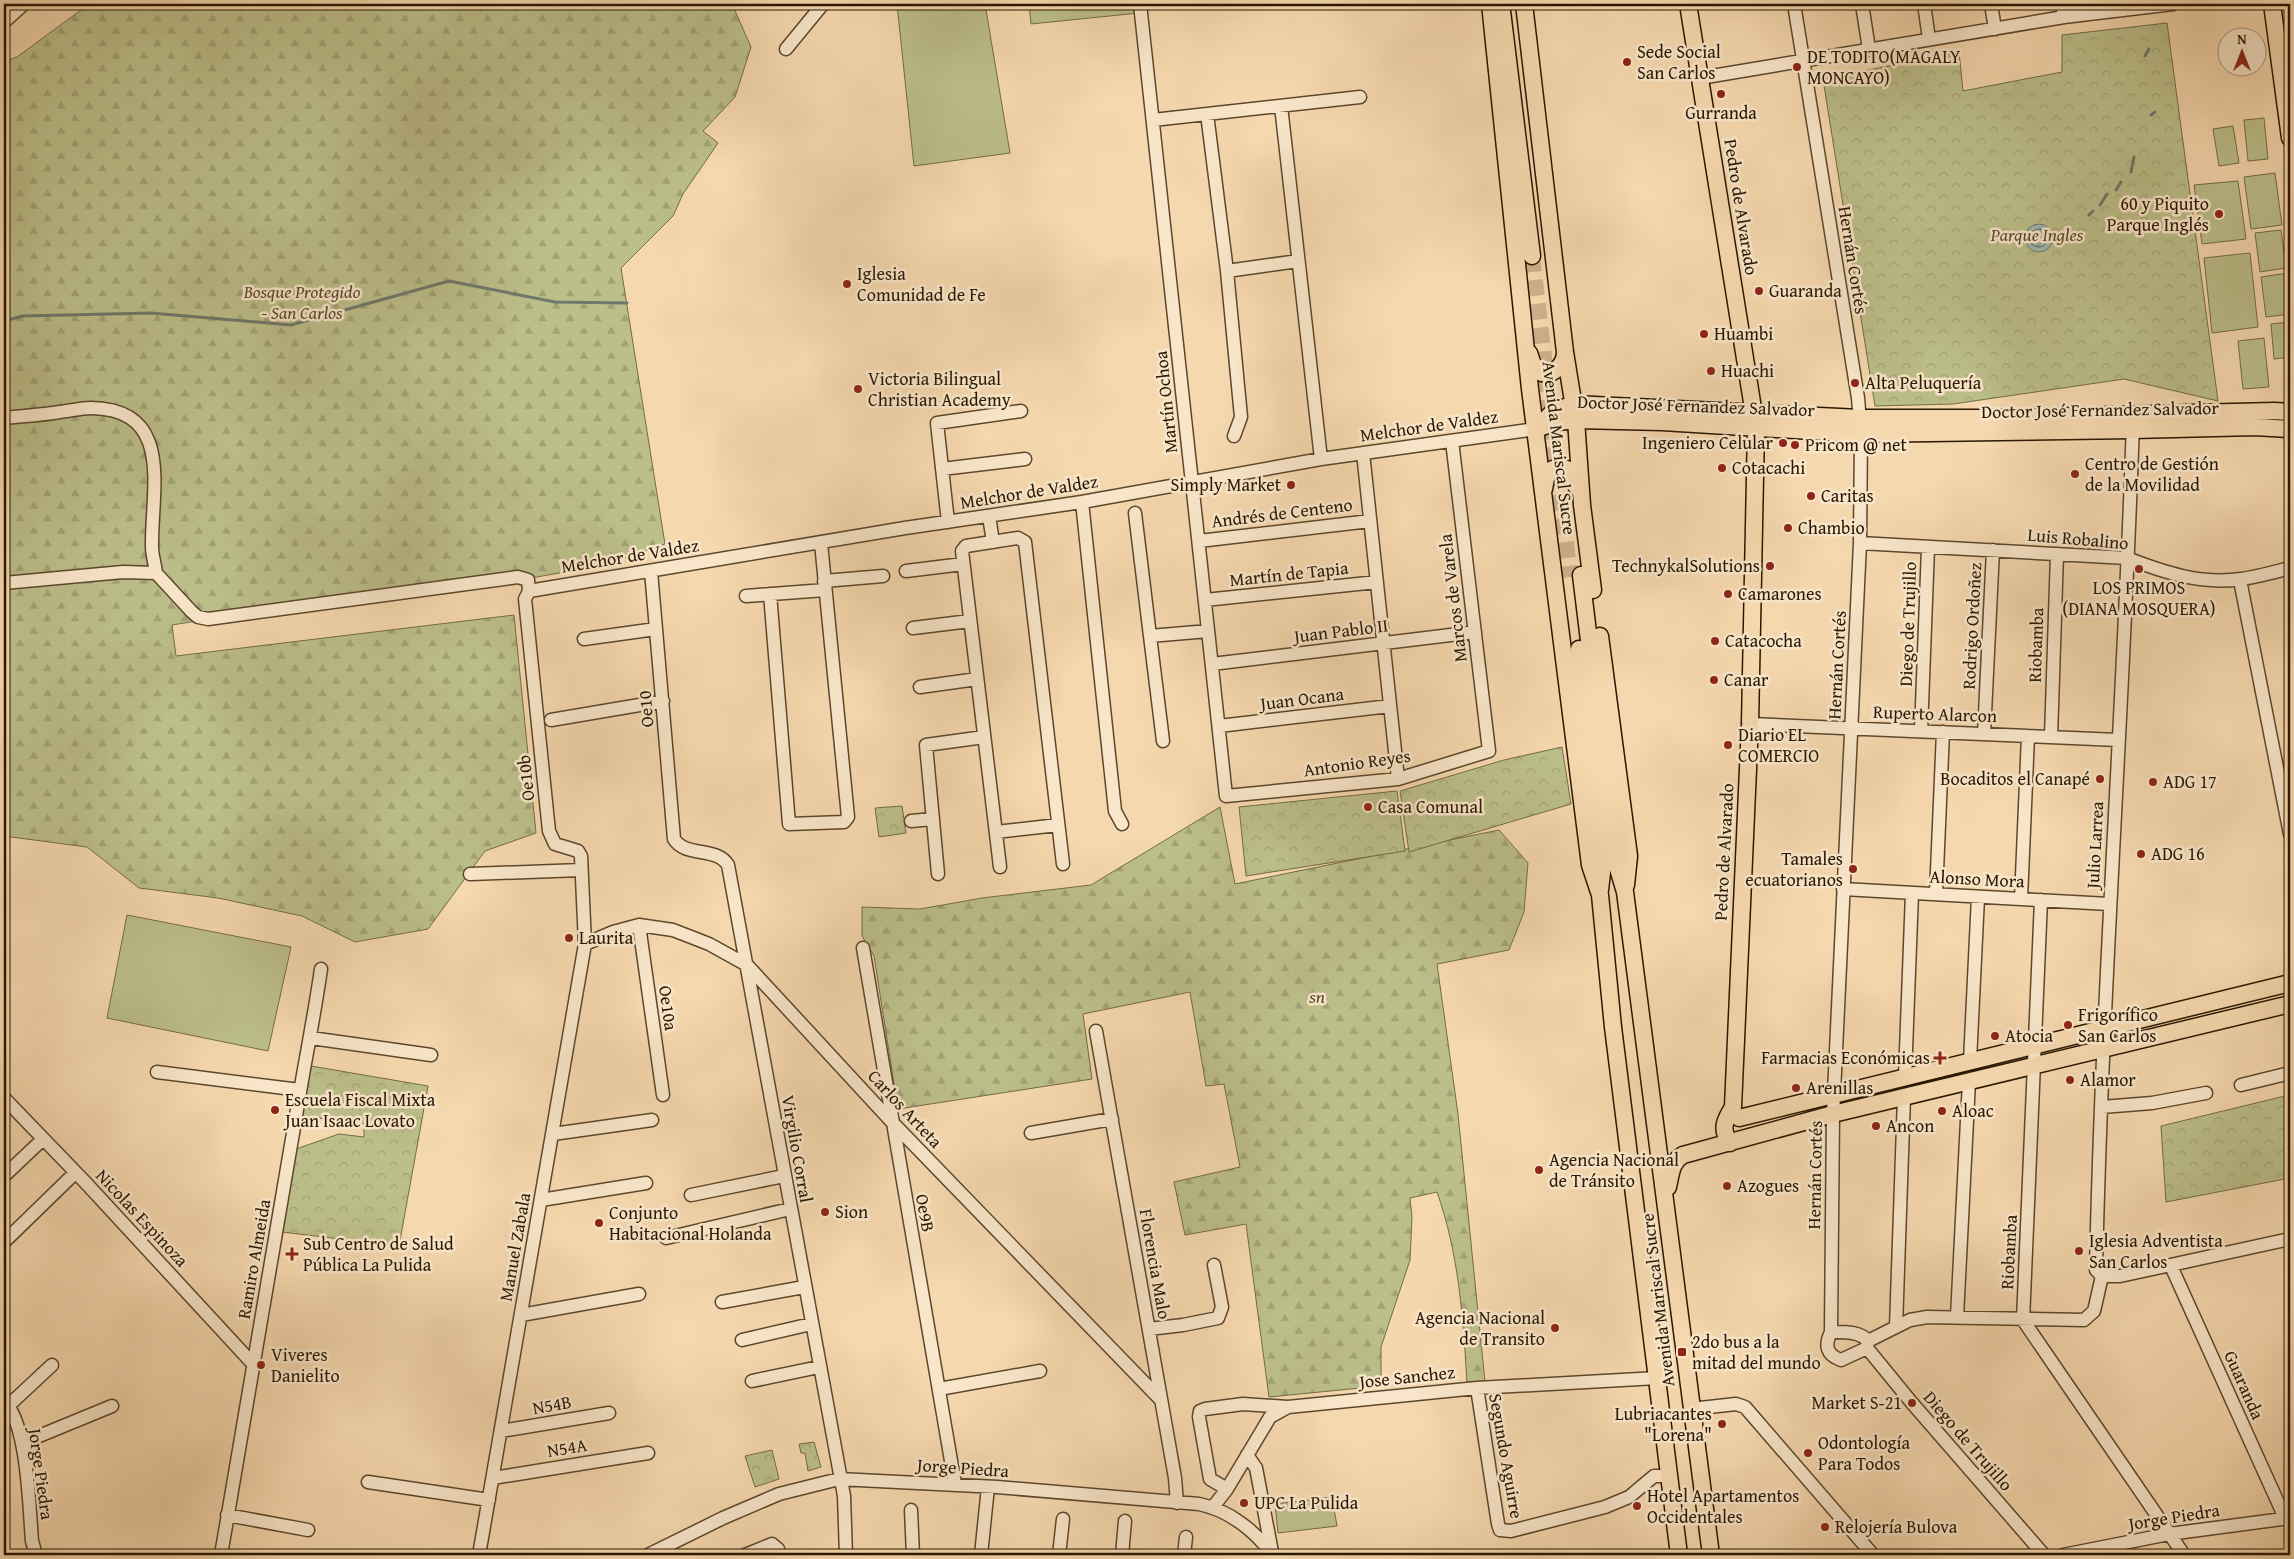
<svg xmlns="http://www.w3.org/2000/svg" width="2294" height="1559" viewBox="0 0 2294 1559" font-family="'Gentium Book Plus',serif">
<style>
.green{fill:#bcbf8a;stroke:#726b46}
.forest{fill:url(#forest-firs);stroke:#726b46}
.park{fill:url(#park-crowns);stroke:#726b46}
.water{fill:url(#water-waves);stroke:#6f786c}
.lines{fill:none;stroke-linecap:round;stroke-linejoin:round}
.shore{stroke:#64685a;stroke-width:1}
.stream{stroke:#6f786c;stroke-width:3}
.major-tunnel{stroke:#cdb18b;stroke-width:16;stroke-dasharray:16 8;stroke-linecap:butt}
.minor-casing{stroke:#5c472c;stroke-width:15}
.major-casing{stroke:#291701;stroke-width:19}
.minor{stroke:#f9e6ca;stroke-width:12}
.major{stroke:#f6d8ae;stroke-width:16}
.poi-dot{fill:#8f2418;stroke:#f9e6ca;stroke-width:2}
.labels{text-anchor:middle;stroke-width:5;stroke-linejoin:round;paint-order:stroke}
.poi-label{font-size:18px;fill:#291701;stroke:#f9e6ca;text-anchor:start}
.street-label{font-size:18px;fill:#291701;stroke:#f9e6ca}
.park-label{font-size:18px;font-style:italic;fill:#55492a;stroke:#f9e6ca}
</style>
<defs>
<pattern id="forest-firs" width="22" height="20" patternUnits="userSpaceOnUse" patternTransform="scale(1.25)"><rect width="22" height="20" fill="#bcbf8a"/><path d="M5 1l3.5 6h-7zM16 11l3.5 6h-7z" fill="#a2a375"/></pattern>
<pattern id="park-crowns" width="20" height="18" patternUnits="userSpaceOnUse" patternTransform="scale(1.25)"><rect width="20" height="18" fill="#bcbf8a"/><path d="M2 6a3 3 0 1 1 6 0M12 15a3 3 0 1 1 6 0" fill="none" stroke="#a2a375"/></pattern>
<pattern id="water-waves" width="16" height="10" patternUnits="userSpaceOnUse" patternTransform="scale(1.25)"><rect width="16" height="10" fill="#9eb8b3"/><path d="M0 5q4-4 8 0t8 0" fill="none" stroke="#889d98"/></pattern>
</defs>
<rect width="100%" height="100%" fill="#f6d8ae"/>
<filter id="stains"><feTurbulence type="fractalNoise" baseFrequency=".004" numOctaves="4"/><feColorMatrix values="0 0 0 0 .2 0 0 0 0 .09 0 0 0 0 .02 0 0 0 .5 -.17"/></filter>
<radialGradient id="worn" r=".72"><stop offset=".6" stop-color="#630" stop-opacity="0"/><stop offset="1" stop-color="#630" stop-opacity=".3"/></radialGradient>
<path class="green" d="M897,4h88l25,149 -96,13z
M1029,4h108l2,9 -108,11z
M2264,118l4,41 -20,2 -4,-41z
M2233,126l6,37 -20,3 -6,-37z
M2275,173l7,52 -31,4 -7,-52z
M2238,181l8,58 -44,5 -8,-59z
M2281,230l5,38 -26,4 -5,-39z
M2250,253l8,74 -46,6 -8,-75z
M2288,273l2,41 -24,3 -5,-40z
M2290,322v35l-16,2 -3,-35z
M2264,338l5,49 -26,2 -5,-48z
M127,915l164,32 -23,104 -161,-33z
M1332,1497l5,29 -59,7 -3,-29z"/>
<path class="forest" d="M113,4h619l19,43 -16,50 -32,34 15,12 -35,51 -10,22 -52,52 44,276 -60,21 -114,20 -161,14 -158,26 4,31 338,-41 22,218 -51,18 -57,78 -73,13 -53,-26 -84,-18 -79,-10 -52,-41 -83,-11v-774l13,-5 64,-47z
M1220,807l15,77 264,-54 29,33 -4,49 -15,38 -72,14 21,150 27,268h-18c-4,-64 -8,-128 -30,-190l-27,6 2,19 -2,43 -29,87v39l-112,11 -23,-173 -61,11 -11,-53 66,-15 -16,-83 -18,2 -16,-94 -107,22 9,65 -194,30 -24,-153 -12,-20v-29l58,2 62,-11 109,-13z"/>
<path class="park" d="M2167,23l51,378 -94,-22 -171,25 -78,2 -52,-327 136,-27 4,39 99,-19v-37z
M1562,747l9,57 -162,48 -9,-61 104,-31z
M1397,791l8,60 -159,25 -7,-69z
M902,806l4,27 -27,4 -4,-29z
M311,1066l117,20 -29,160 -117,-14 14,-83 43,-15 25,3v-13l-62,-8z
M2285,1096l5,25v57l-124,24 -5,-76z
M814,1442l7,25 -13,4 -3,-18h-4l-2,-9z
M772,1450l7,29 -24,8 -10,-31z"/>
<path class="water" d="M2025 238a14 14 0 1 1 28 0a14 14 0 1 1-28 0Z"/>
<g class="lines">
<path class="shore" d="M2030 238a9 9 0 1 1 18 0a9 9 0 1 1-18 0Z"/>
<path class="stream" d="M2145,56l4,-7
M2151,115l4,-3
M2131,172l3,-15
M2116,190l5,-8
M2100,205l7,-11
M2089,215l4,-4
M4,321l19,-5 128,-3 140,12 158,-44 106,21 72,1"/>
<path class="major-tunnel" d="M1532,256l38,321"/>
<g class="minor-casing">
<path id="minor" d="M1140,4l86,792 172,-17 91,-28 -37,-310
M1794,4l64,394 3,36 -1,109 -27,571 -2,218c-7,14 -4,23 10,28l26,-12
M1862,4l7,45
M1924,4l5,35
M1991,4l4,25
M2062,4l2,13
M4,22l20,-18
M786,49l37,-45
M1700,78l364,-61 109,-13
M1281,106l40,353
M1207,114l20,157 14,146 -7,19
M1153,120l207,-23
M1227,271l71,-10
M4,418c19,-2 38,-3 56,-6 10,-1 21,-4 31,-4 84,1 60,82 61,139 0,8 3,17 4,26
M1363,453l35,326
M942,469l83,-10
M1082,502l33,309 7,13
M1135,513l15,123
M989,516l4,26
M948,522l-11,-99 84,-12
M1199,541l171,-20
M1860,543l267,15c36,14 74,27 114,21 16,-2 33,-7 49,-11
M651,571l23,268c12,19 42,7 54,26l116,631 2,59
M906,571l57,-7
M2240,580l50,254
M824,581l59,-5
M4,583l119,-11 33,1 36,39 6,5 10,2 310,-42 10,3 1,11
M529,591l376,-63 177,-26 239,-43 215,-30
M770,594l19,230 55,-2 4,-5 -27,-274
M746,596l79,-6
M1205,600l172,-18
M913,628l57,-7
M584,639l72,-10
M1212,664l263,-32
M920,687l57,-8
M551,720l112,-19
M1750,724l368,16
M1219,726l171,-20
M1921,731l7,-183
M1984,734l9,-184
M2051,737l6,-183
M1163,741l-13,-105 58,-5
M911,821l22,-2
M996,832l62,-7
M1000,867l-38,-316 4,-5 52,-8 7,4 38,322
M470,874l111,-4
M938,874l-12,-129 58,-8
M1843,889l266,15
M1936,894l7,-162
M2021,899l7,-163
M2041,900l-18,420 161,235
M639,925l24,170
M585,944l28,-12 26,-7 34,5 36,14 38,21 144,156 270,279
M863,948l92,536
M1096,1031l79,447 2,25
M311,1038l120,17
M1970,1061l8,-164
M157,1072l143,18
M1905,1076l7,-183
M2241,1085l49,-12
M4,1098l81,84 168,182
M2102,1107l50,-4 54,-10
M1031,1133l81,-14
M553,1134l99,-14
M4,1176l38,-36
M691,1195l93,-19
M541,1200l105,-17
M666,1238l124,-29
M4,1242l71,-69
M2171,1266l114,252
M2102,1276l-6,-6c6,-283 28,-566 37,-849
M2102,1276h18l170,-37
M722,1302l82,-15
M521,1315l118,-21
M1957,1317l12,-236
M1896,1327l8,-230
M1149,1329l34,-4 35,-7 4,-11 -8,-42
M1831,1332c12,0 29,-1 37,9l-1,7
M742,1340l69,-16
M1868,1341l42,-21 17,-3 157,3 10,-9 8,-35
M1867,1348l45,55 132,152
M752,1381l67,-14
M1477,1388l21,136 2,6 11,1 94,-24 24,-10 25,-21h15
M939,1389l101,-18
M4,1401c24,23 25,106 28,140l4,14
M8,1406l44,-41
M1691,1409l45,-5 9,3 128,148
M501,1431l108,-18
M22,1443l90,-37
M1247,1455l9,13 16,84
M493,1478l155,-25
M368,1482l121,18
M1227,1489l-17,-10 -11,-62 1,-6 5,-2 38,-5 45,3
M1213,1507l14,-18 43,-72 18,-10 189,-19 180,-10
M911,1510l2,45
M227,1515l81,15
M221,1555c26,-154 53,-308 79,-463 7,-41 15,-81 21,-123
M479,1555l106,-611 -4,-88 -3,-5 -23,-7 -6,-13 -24,-232 4,-8
M648,1555l75,-37 56,-24 60,-15 158,8 202,17c30,6 56,27 74,51
M745,1555l27,-11 6,5 1,6
M981,1555l7,-68
M1059,1555l4,-36
M1122,1555l3,-34
M1184,1555l2,-18
M2063,1555l106,-21 121,-16"/>
</g>
<g class="major-casing">
<path id="major" d="M1490,4l40,385 60,476 10,30 13,132 66,528
M1524,4l41,348 11,68 6,85 11,85
M1688,4l68,423 -6,297 -17,383c-8,13 -13,22 -3,36
M2272,4l18,134
M1502,11l30,245
M1529,353c2,5 3,11 6,15 12,14 30,-1 30,-16
M1539,428l18,-6 19,-2 86,2 199,12 272,-4 122,-3 35,2
M1536,429l18,-18 20,-7 286,14h132l282,-7 16,1
M1544,489l3,-16c7,-7 17,-7 24,-1l6,16
M1581,575l35,287 9,30 86,663
M1600,636l29,220 -3,29
M1579,649l24,214 -3,27
M1739,1118l551,-135
M1668,1187c3,-13 3,-25 15,-32l150,-41 457,-110"/>
</g>
<use href="#minor" class="minor"/>
<use href="#major" class="major"/>
</g>
<g class="poi-dot">
<circle cx="1627" cy="62" r="5"/>
<circle cx="1797" cy="67" r="5"/>
<circle cx="1721" cy="94" r="5"/>
<circle cx="2219" cy="214" r="5"/>
<circle cx="847" cy="284" r="5"/>
<circle cx="1759" cy="291" r="5"/>
<circle cx="1704" cy="334" r="5"/>
<circle cx="1711" cy="371" r="5"/>
<circle cx="1855" cy="383" r="5"/>
<circle cx="858" cy="389" r="5"/>
<circle cx="1783" cy="443" r="5"/>
<circle cx="1795" cy="445" r="5"/>
<circle cx="1722" cy="468" r="5"/>
<circle cx="2075" cy="474" r="5"/>
<circle cx="1291" cy="485" r="5"/>
<circle cx="1811" cy="496" r="5"/>
<circle cx="1788" cy="528" r="5"/>
<circle cx="1770" cy="566" r="5"/>
<circle cx="2139" cy="569" r="5"/>
<circle cx="1728" cy="594" r="5"/>
<circle cx="1715" cy="641" r="5"/>
<circle cx="1714" cy="680" r="5"/>
<circle cx="1728" cy="745" r="5"/>
<circle cx="2100" cy="779" r="5"/>
<circle cx="2153" cy="782" r="5"/>
<circle cx="1368" cy="807" r="5"/>
<circle cx="2141" cy="854" r="5"/>
<circle cx="1853" cy="869" r="5"/>
<circle cx="569" cy="938" r="5"/>
<circle cx="2068" cy="1025" r="5"/>
<circle cx="1995" cy="1036" r="5"/>
<path d="M1937.5 1050.5h5v5h5v5h-5v5h-5v-5h-5v-5h5z"/>
<circle cx="2070" cy="1080" r="5"/>
<circle cx="1796" cy="1088" r="5"/>
<circle cx="275" cy="1110" r="5"/>
<circle cx="1942" cy="1111" r="5"/>
<circle cx="1876" cy="1126" r="5"/>
<circle cx="1539" cy="1170" r="5"/>
<circle cx="1727" cy="1186" r="5"/>
<circle cx="825" cy="1212" r="5"/>
<circle cx="599" cy="1223" r="5"/>
<circle cx="2079" cy="1251" r="5"/>
<path d="M289.5 1246.5h5v5h5v5h-5v5h-5v-5h-5v-5h5z"/>
<circle cx="1555" cy="1328" r="5"/>
<rect x="1677" y="1347" width="10" height="10" rx="2.5"/>
<circle cx="261" cy="1365" r="5"/>
<circle cx="1912" cy="1403" r="5"/>
<circle cx="1722" cy="1424" r="5"/>
<circle cx="1808" cy="1453" r="5"/>
<circle cx="1244" cy="1503" r="5"/>
<circle cx="1637" cy="1506" r="5"/>
<circle cx="1825" cy="1527" r="5"/>
</g>
<g class="labels">
<g class="poi-label">
<text x="1637" y="58">Sede Social<tspan x="1637" dy="21">San Carlos</tspan></text>
<text x="1807" y="63">DE TODITO(MAGALY<tspan x="1807" dy="21">MONCAYO)</tspan></text>
<text x="1721" y="119" text-anchor="middle">Gurranda</text>
<text x="2209" y="210" text-anchor="end">60 y Piquito<tspan x="2209" dy="21">Parque Inglés</tspan></text>
<text x="857" y="280">Iglesia<tspan x="857" dy="21">Comunidad de Fe</tspan></text>
<text x="1769" y="297">Guaranda</text>
<text x="1714" y="340">Huambi</text>
<text x="1721" y="377">Huachi</text>
<text x="868" y="385">Victoria Bilingual<tspan x="868" dy="21">Christian Academy</tspan></text>
<text x="1865" y="389">Alta Peluquería</text>
<text x="1773" y="449" text-anchor="end">Ingeniero Celular</text>
<text x="1805" y="451">Pricom @ net</text>
<text x="2085" y="470">Centro de Gestión<tspan x="2085" dy="21">de la Movilidad</tspan></text>
<text x="1732" y="474">Cotacachi</text>
<text x="1281" y="491" text-anchor="end">Simply Market</text>
<text x="1821" y="502">Caritas</text>
<text x="1798" y="534">Chambio</text>
<text x="1760" y="572" text-anchor="end">TechnykalSolutions</text>
<text x="2139" y="594" text-anchor="middle">LOS PRIMOS<tspan x="2139" dy="21">(DIANA MOSQUERA)</tspan></text>
<text x="1738" y="600">Camarones</text>
<text x="1725" y="647">Catacocha</text>
<text x="1724" y="686">Canar</text>
<text x="1738" y="741">Diario EL<tspan x="1738" dy="21">COMERCIO</tspan></text>
<text x="2090" y="785" text-anchor="end">Bocaditos el Canapé</text>
<text x="2163" y="788">ADG 17</text>
<text x="1378" y="813">Casa Comunal</text>
<text x="2151" y="860">ADG 16</text>
<text x="1843" y="865" text-anchor="end">Tamales<tspan x="1843" dy="21">ecuatorianos</tspan></text>
<text x="579" y="944">Laurita</text>
<text x="2078" y="1021">Frigorífico<tspan x="2078" dy="21">San Carlos</tspan></text>
<text x="2005" y="1042">Atocia</text>
<text x="1930" y="1064" text-anchor="end">Farmacias Económicas</text>
<text x="2080" y="1086">Alamor</text>
<text x="1806" y="1094">Arenillas</text>
<text x="285" y="1106">Escuela Fiscal Mixta<tspan x="285" dy="21">Juan Isaac Lovato</tspan></text>
<text x="1952" y="1117">Aloac</text>
<text x="1886" y="1132">Ancon</text>
<text x="1549" y="1166">Agencia Nacional<tspan x="1549" dy="21">de Tránsito</tspan></text>
<text x="1737" y="1192">Azogues</text>
<text x="835" y="1218">Sion</text>
<text x="609" y="1219">Conjunto<tspan x="609" dy="21">Habitacional Holanda</tspan></text>
<text x="2089" y="1247">Iglesia Adventista<tspan x="2089" dy="21">San Carlos</tspan></text>
<text x="303" y="1250">Sub Centro de Salud<tspan x="303" dy="21">Pública La Pulida</tspan></text>
<text x="1545" y="1324" text-anchor="end">Agencia Nacional<tspan x="1545" dy="21">de Transito</tspan></text>
<text x="1692" y="1348">2do bus a la<tspan x="1692" dy="21">mitad del mundo</tspan></text>
<text x="271" y="1361">Viveres<tspan x="271" dy="21">Danielito</tspan></text>
<text x="1902" y="1409" text-anchor="end">Market S-21</text>
<text x="1712" y="1420" text-anchor="end">Lubriacantes<tspan x="1712" dy="21">"Lorena"</tspan></text>
<text x="1818" y="1449">Odontología<tspan x="1818" dy="21">Para Todos</tspan></text>
<text x="1647" y="1502">Hotel Apartamentos<tspan x="1647" dy="21">Occidentales</tspan></text>
<text x="1254" y="1509">UPC La Pulida</text>
<text x="1835" y="1533">Relojería Bulova</text>
</g>
<g class="street-label">
<text transform="translate(1741 207) rotate(81)" y="6">Pedro de Alvarado</text>
<text transform="translate(1853 260) rotate(81)" y="6">Hernán Cortés</text>
<text transform="translate(1166 402) rotate(-96)" y="6">Martín Ochoa</text>
<text transform="translate(1696 406) rotate(2)" y="6">Doctor José Fernandez Salvador</text>
<text transform="translate(2100 410) rotate(-1)" y="6">Doctor José Fernandez Salvador</text>
<text transform="translate(1429 426) rotate(-8)" y="6">Melchor de Valdez</text>
<text transform="translate(1559 448) rotate(83)" y="6">Avenida Mariscal Sucre</text>
<text transform="translate(1029 492) rotate(-9)" y="6">Melchor de Valdez</text>
<text transform="translate(1282 513) rotate(-7)" y="6">Andrés de Centeno</text>
<text transform="translate(2078 539) rotate(5)" y="6">Luis Robalino</text>
<text transform="translate(630 556) rotate(-9)" y="6">Melchor de Valdez</text>
<text transform="translate(1289 574) rotate(-6)" y="6">Martín de Tapia</text>
<text transform="translate(1453 598) rotate(-97)" y="6">Marcos de Varela</text>
<text transform="translate(1908 624) rotate(-88)" y="6">Diego de Trujillo</text>
<text transform="translate(1972 626) rotate(-87)" y="6">Rodrigo Ordoñez</text>
<text transform="translate(1341 631) rotate(-7)" y="6">Juan Pablo II</text>
<text transform="translate(2036 645) rotate(-88)" y="6">Riobamba</text>
<text transform="translate(1837 665) rotate(-87)" y="6">Hernán Cortés</text>
<text transform="translate(1302 699) rotate(-7)" y="6">Juan Ocana</text>
<text transform="translate(646 709) rotate(-95)" y="6">Oe10</text>
<text transform="translate(1935 714) rotate(2)" y="6">Ruperto Alarcon</text>
<text transform="translate(1357 763) rotate(-8)" y="6">Antonio Reyes</text>
<text transform="translate(526 778) rotate(-96)" y="6">Oe10b</text>
<text transform="translate(2095 845) rotate(-87)" y="6">Julio Larrea</text>
<text transform="translate(1724 852) rotate(-87)" y="6">Pedro de Alvarado</text>
<text transform="translate(1977 879) rotate(3)" y="6">Alonso Mora</text>
<text transform="translate(668 1008) rotate(82)" y="6">Oe10a</text>
<text transform="translate(905 1109) rotate(47)" y="6">Carlos Arteta</text>
<text transform="translate(797 1149) rotate(80)" y="6">Virgilio Corral</text>
<text transform="translate(1815 1175) rotate(-89)" y="6">Hernán Cortés</text>
<text transform="translate(925 1213) rotate(80)" y="6">Oe9B</text>
<text transform="translate(142 1218) rotate(47)" y="6">Nicolas Espinoza</text>
<text transform="translate(515 1247) rotate(-80)" y="6">Manuel Zabala</text>
<text transform="translate(2009 1252) rotate(-87)" y="6">Riobamba</text>
<text transform="translate(254 1259) rotate(-80)" y="6">Ramiro Almeida</text>
<text transform="translate(1155 1264) rotate(80)" y="6">Florencia Malo</text>
<text transform="translate(1658 1300) rotate(-97)" y="6">Avenida Mariscal Sucre</text>
<text transform="translate(1407 1377) rotate(-6)" y="6">Jose Sanchez</text>
<text transform="translate(2244 1385) rotate(66)" y="6">Guaranda</text>
<text transform="translate(552 1405) rotate(-10)" y="6">N54B</text>
<text transform="translate(1968 1441) rotate(49)" y="6">Diego de Trujillo</text>
<text transform="translate(567 1448) rotate(-9)" y="6">N54A</text>
<text transform="translate(1506 1456) rotate(80)" y="6">Segundo Aguirre</text>
<text transform="translate(963 1468) rotate(4)" y="6">Jorge Piedra</text>
<text transform="translate(41 1474) rotate(82)" y="6">Jorge Piedra</text>
<text transform="translate(2174 1517) rotate(-9)" y="6">Jorge Piedra</text>
</g>
<g class="park-label">
<text x="2037" y="241">Parque Ingles</text>
<text x="302" y="298">Bosque Protegido<tspan x="302" dy="21">- San Carlos</tspan></text>
<text x="1317" y="1003">sn</text>
</g>
</g>
<rect width="2294" height="1559" fill="none" stroke="#f6d8ae" stroke-width="20"/>
<rect x="5" y="5" width="2284" height="1549" fill="none" stroke="#291701" stroke-width="2.5"/>
<rect x="10" y="10" width="2274" height="1539" fill="none" stroke="#291701"/>
<g transform="translate(2242 52)"><circle r="24" fill="#f9e6ca" stroke="#a6937a"/>
<path d="M0-4L9 19L0 12L-9 19Z" fill="#8f2418"/>
<text y="-8" font-size="14" font-weight="bold" text-anchor="middle" fill="#291701">N</text>
</g>
<rect width="100%" height="100%" filter="url(#stains)"/>
<rect width="100%" height="100%" fill="url(#worn)"/>
</svg>
